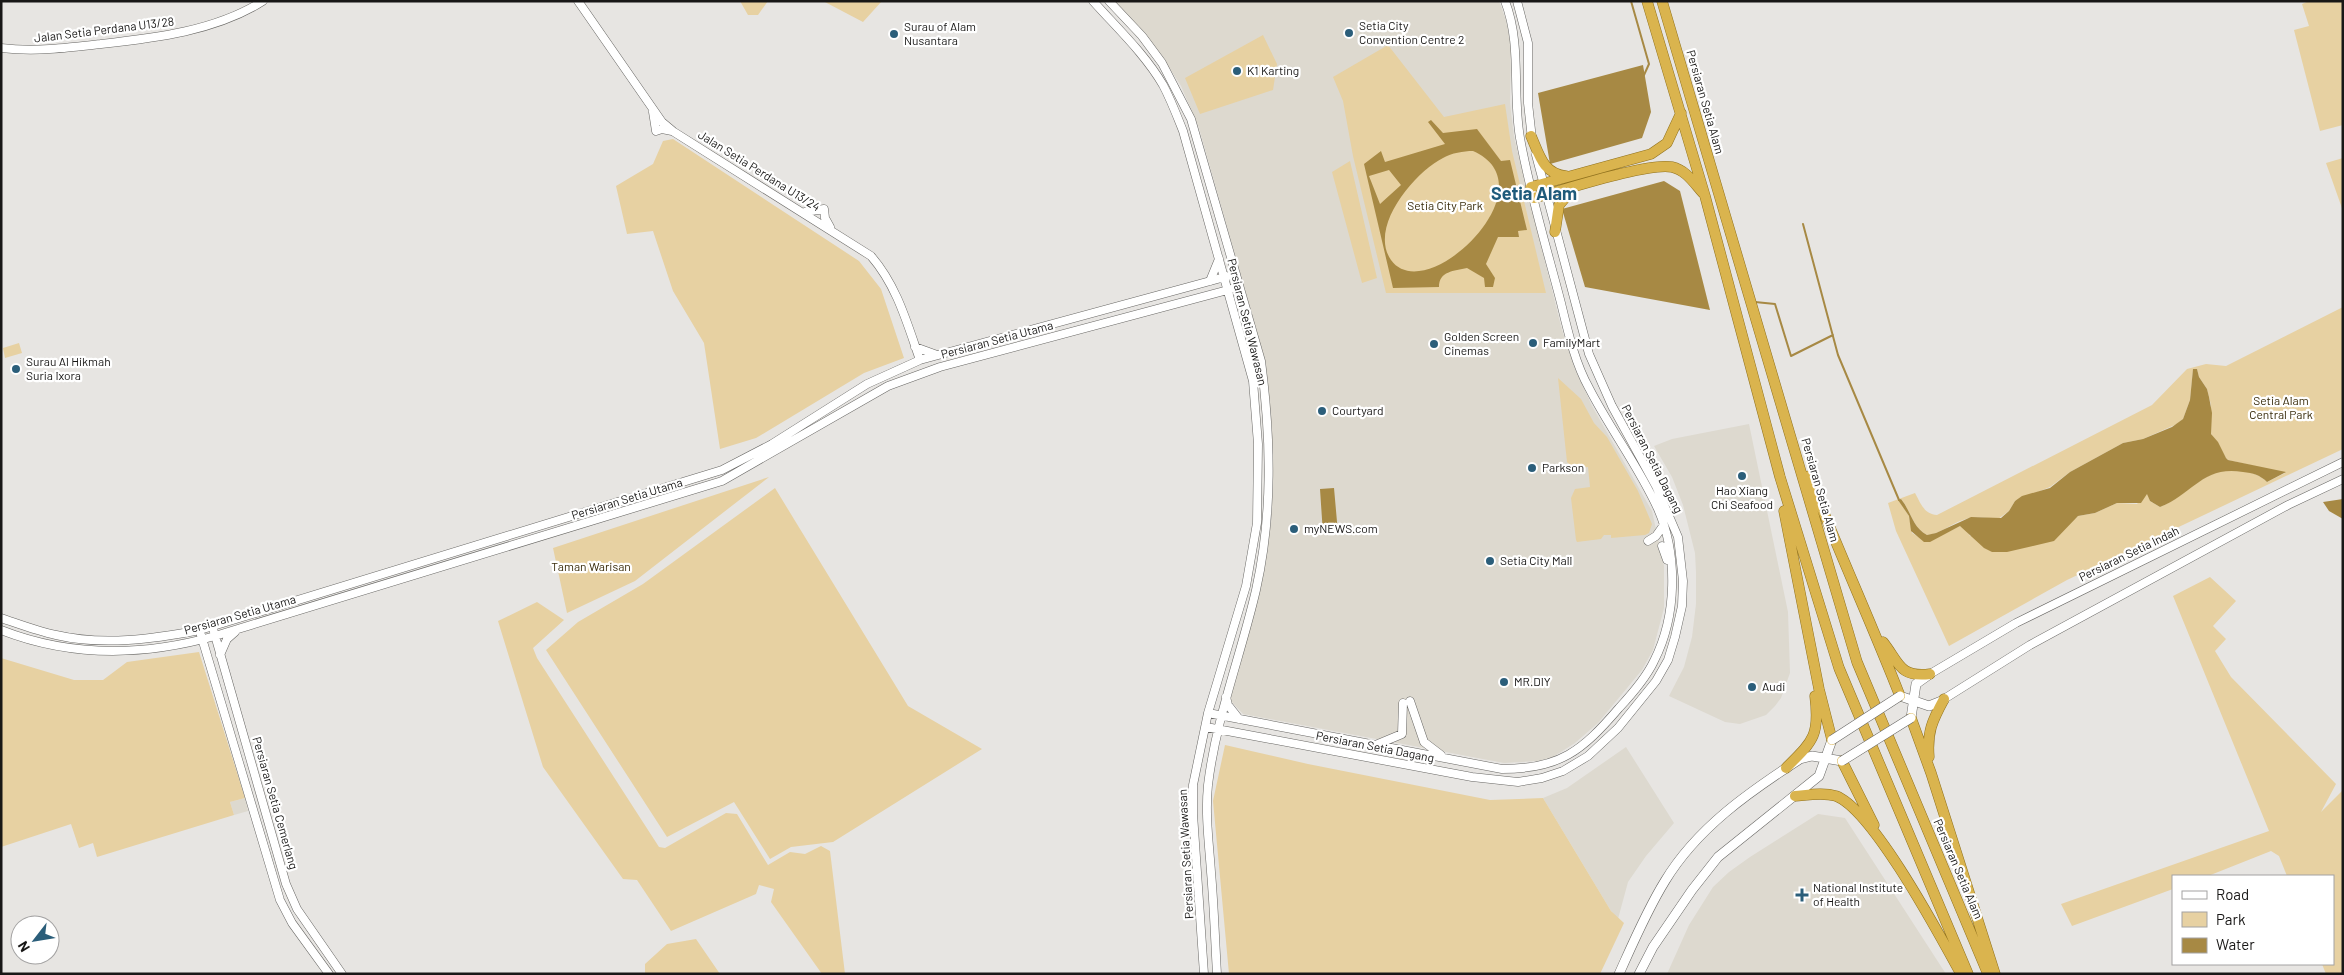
<svg xmlns="http://www.w3.org/2000/svg" width="2344" height="975" viewBox="0 0 2344 975" font-family="Barlow,sans-serif">
<style>
.built{fill:#ddd9cf}
.green{fill:#e7d1a2;fill-rule:evenodd}
.water{fill:#a78944;fill-rule:evenodd}
.lines{fill:none;stroke-linecap:round;stroke-linejoin:round}
.stream{stroke:#a78944;stroke-width:2}
.tertiary-casing{stroke:#686764;stroke-width:9}
.secondary-casing{stroke:#686764;stroke-width:10}
.trunk-casing{stroke:#90711d;stroke-width:11}
.tertiary{stroke:#fff;stroke-width:8}
.secondary{stroke:#fff;stroke-width:9}
.trunk{stroke:#dab44e;stroke-width:10}
.secondary-bridge-casing{stroke:#686764;stroke-width:10;stroke-linecap:butt}
.secondary-bridge{stroke:#fff;stroke-width:9}
.poi-dot{fill:#2b5e7a;stroke:#fff;stroke-width:2}
.labels{text-anchor:middle;stroke-width:4.5;stroke-linejoin:round;paint-order:stroke}
.poi-label{font-size:12px;fill:#181716;stroke:#fff;text-anchor:start}
.street-label{font-size:12px;fill:#181716;stroke:#fff}
.park-label{font-size:12px;fill:#392c0c;stroke:#fff}
.district-label{font-size:18px;font-weight:bold;fill:#1e5a7a;stroke:#fff}
</style>
<rect width="100%" height="100%" fill="#e7e5e2"/>
<path class="built" d="M1114,1h385l7,19 5,24 -1,59 4,34 48,193 13,39 17,37 60,105 12,55v42l-11,42 -11,20 -44,53 -23,20 -22,14 -15,4 -34,2 -261,-49 -14,-15 30,-108 12,-69 2,-36 -2,-68 -6,-57 -66,-233 -18,-42 -21,-33 -15,-20z
M1749,424l39,188 2,61 -9,25 -6,8 -9,9 -26,9 -15,-2 -56,-26 15,-29 8,-30 4,-33v-32l-1,-19 -12,-48 -11,-28 -18,-31 18,-7z
M1626,747l48,76 -28,33 -18,26 -10,37 -7,-8 -68,-113 24,-10z
M245,798l3,13 -14,4 -4,-13z
M1818,814l27,4 101,156h-279l22,-49 24,-38 16,-15 21,-15z"/>
<path class="green" d="M740,1h28l-10,14h-10z
M823,1h59l-19,21z
M2309,1h34v124l-23,6 -26,-101 15,-4 -7,-22z
M1263,35l14,29 -4,26 -73,24 -15,-36z
M1388,45l56,72 61,-13 7,47 34,142h-160l-33,-137 -10,-55 -10,-24z
M673,139l186,122 22,28 23,69 -40,15 -108,65 -36,11 -16,-106 -31,-52 -20,-60 -26,3 -11,-48 37,-22 10,-23z
M2343,158v53l-17,-48z
M1350,161l27,117 -15,5 -30,-111z
M2343,307v142l-276,131 -118,66 -53,-115 -8,-28 27,-10c6,11 9,21 22,22l215,-110 35,-36 19,-5 20,2zM2197,369l2,8 8,12 4,16v29l15,24 2,2 57,13 -18,9c-7,-7 -14,-9 -24,-11 -39,-6 -51,22 -83,36l-10,-6 -3,-9 -10,12 -20,-1 -22,10 -17,3 -14,12 -5,7 -89,1 -5,-8 -5,-2 -33,16 -15,-9 -3,-17 -10,-16 2,-1c10,12 11,28 26,36 14,-1 23,-11 36,-15 12,-5 22,-2 35,-1l11,-8 6,-10 35,-14 20,-15 53,-29 20,-4 34,-15 6,-5 7,-19 3,-30z
M19,343l3,10 -17,5 -2,-10z
M1558,378l23,21 13,24 13,14 31,54 14,33 -3,9 -4,2 -34,3v-3h-7l-3,4 -24,3 -1,-2 -5,-42 4,-9 15,-2 -2,-20 -15,2 -6,-7z
M769,477l-134,104 -68,32 -14,-65z
M775,488l133,218 74,43 -149,93 -42,5 -21,12 -36,-57 -67,35 -121,-187 32,-28 65,-38z
M2210,577l26,24 -23,25 13,13 -11,12 16,26 105,107 -15,28 22,-22v184h-17l-4,-10h11v-88h-46l-8,-20 -8,-5 -63,25h-35v13l-101,37 -11,-22 208,-73 -96,-235z
M537,602l27,18 -31,28 4,10 122,189 6,1 61,-35 11,1 31,51 22,-13 15,2 16,-8 9,5 15,123h-23l-51,-72 3,-13 -15,-4 -3,9 -85,37 -34,-51 -14,-1 -80,-112 -45,-146z
M199,652l46,146 -15,4 4,13 -137,42 -4,-14 -14,5 -8,-24 -70,23v-189l73,22h29l24,-18z
M1225,745l83,19 182,36 53,-2 68,113 13,12 -24,51h-371l-16,-173z
M696,939l24,35h-75v-10l22,-20z"/>
<path class="water" d="M1643,65l8,47 -9,26 -92,26 -12,-71z
M1431,120l12,13 34,-4 24,32 9,-1 17,70 -9,1 1,6h-21l-12,27 9,14 -2,9h-8l-1,-9 -17,-10c-13,3 -28,3 -28,19l-46,1 -29,-124 17,-13 4,11 60,-18 -17,-22zM1473,151c80,35 -47,158 -82,109 -23,-33 24,-88 52,-102 9,-5 20,-7 30,-7zM1389,170l12,15 -21,19 -11,-28z
M1664,181l16,10 30,119 -125,-23 -23,-78z
M2193,369h4l2,8 8,12 2,8 3,16 -1,21 7,8 8,16 2,2 58,12 -19,10c-7,-7 -14,-9 -24,-10 -40,-7 -50,22 -83,35l-10,-6 -3,-7 -6,9h-24l-22,10 -17,3 -24,25 -47,11h-15l-8,-4 -24,-22 -30,16h-6l-13,-11 -2,-15 -11,-16 3,-1c10,12 11,28 26,36l9,-2 35,-16 30,1 8,-7 6,-10 7,-5 28,-8 20,-16 53,-29 20,-4 29,-12 11,-8 7,-19z
M1334,488l4,45 -15,1 -3,-45z
M2343,499v20l-14,-8 -6,-9z"/>
<g class="lines">
<path class="stream" d="M1631,1l18,63 -5,11
M1803,224l35,131 61,145
M1755,302l20,2 16,52 42,-21"/>
<g class="tertiary-casing">
<path id="tertiary" d="M578,1l84,121 12,10 197,124c26,30 36,67 49,104
M1093,1c24,27 52,53 70,84 8,15 14,31 20,46l70,250 5,63 -1,79 -11,63 -38,127 -15,72v29l11,160
M1109,1l33,35 20,27 29,56 70,242c10,77 12,153 -5,229 -15,65 -40,128 -48,195 -3,29 1,58 3,87 3,34 4,68 6,102
M1517,1l11,42v60l4,36
M1,48c34,4 66,0 100,-4 54,-6 115,-13 162,-43
M653,112l3,19 6,-2 10,2
M805,212l19,-3 1,9 5,9
M1210,281l9,-22
M915,347l22,8
M1648,541l8,-5 7,-10
M1662,546l5,14
M1,618c18,6 36,13 55,17 47,11 97,4 144,-5l522,-160 50,-26 95,-60 53,-24 316,-86
M1,630c69,27 143,26 214,6l507,-155 166,-95 52,-19 299,-80
M214,632l72,252 11,25 45,65
M201,635l79,265 12,23 37,51
M220,655l7,-16 8,-7
M1930,674l86,-51 327,-161
M1226,697l2,8 11,14
M1944,699l86,-54 258,-140 55,-26
M1410,701l14,41 17,13
M1208,713l294,56c58,0 80,-18 117,-61 13,-14 27,-30 35,-47 23,-45 24,-106 4,-152 -19,-42 -48,-80 -69,-121 -14,-25 -21,-56 -28,-85 -14,-54 -31,-109 -41,-165 -8,-46 2,-93 -15,-137
M1206,727l266,50 46,5 24,-4 21,-7 25,-15 30,-28 38,-47 12,-21 7,-23 7,-31 1,-25 -5,-44 -22,-51 -44,-80 -23,-52 -53,-199
M1378,744l24,-10 1,-31"/>
</g>
<g class="secondary-casing">
<path id="secondary" d="M1900,696l29,10 15,-6
M1911,718l5,-34 14,-10
M1619,974c14,-31 28,-64 46,-93 32,-53 84,-89 135,-122l12,-3 30,5
M1639,974l14,-27 39,-57 26,-33 101,-81 13,-36"/>
</g>
<g class="trunk-casing">
<path id="trunk" d="M1647,1l58,195 75,281 59,191 129,306
M1662,1l195,661 131,312
M1531,136c8,18 12,38 35,40
M1531,187l120,-33 16,-11 14,-30
M1534,198c27,-7 114,-36 138,-31 14,3 22,16 31,26
M1555,232l4,-27 14,-16
M1809,476c29,74 62,146 91,220
M1784,511l35,178 13,51
M1883,642c16,20 16,36 47,32
M1911,718l20,55 64,201
M1929,757c-2,-25 3,-36 15,-58
M1842,761l32,64
M1786,768c27,-27 34,-32 29,-72
M1795,796c13,-1 28,-4 41,0 37,14 104,140 125,178"/>
</g>
<use href="#tertiary" class="tertiary"/>
<use href="#secondary" class="secondary"/>
<use href="#trunk" class="trunk"/>
<g class="secondary-bridge-casing">
<path id="secondary-bridge" d="M1832,740l68,-44
M1842,761l69,-43"/>
</g>
<use href="#secondary-bridge" class="secondary-bridge"/>
</g>
<g class="poi-dot">
<circle cx="1349" cy="33" r="5"/>
<circle cx="894" cy="34" r="5"/>
<circle cx="1237" cy="71" r="5"/>
<circle cx="1533" cy="343" r="5"/>
<circle cx="1434" cy="344" r="5"/>
<circle cx="16" cy="369" r="5"/>
<circle cx="1322" cy="411" r="5"/>
<circle cx="1532" cy="468" r="5"/>
<circle cx="1742" cy="476" r="5"/>
<circle cx="1294" cy="529" r="5"/>
<circle cx="1490" cy="561" r="5"/>
<circle cx="1504" cy="682" r="5"/>
<circle cx="1752" cy="687" r="5"/>
<path d="M1799.5 887.5h5v5h5v5h-5v5h-5v-5h-5v-5h5z"/>
</g>
<g class="labels">
<g class="poi-label">
<text x="1359" y="30">Setia City<tspan x="1359" dy="14">Convention Centre 2</tspan></text>
<text x="904" y="31">Surau of Alam<tspan x="904" dy="14">Nusantara</tspan></text>
<text x="1247" y="75">K1 Karting</text>
<text x="1444" y="341">Golden Screen<tspan x="1444" dy="14">Cinemas</tspan></text>
<text x="1543" y="347">FamilyMart</text>
<text x="26" y="366">Surau Al Hikmah<tspan x="26" dy="14">Suria Ixora</tspan></text>
<text x="1332" y="415">Courtyard</text>
<text x="1542" y="472">Parkson</text>
<text x="1742" y="495" text-anchor="middle">Hao Xiang<tspan x="1742" dy="14">Chi Seafood</tspan></text>
<text x="1304" y="533">myNEWS.com</text>
<text x="1500" y="565">Setia City Mall</text>
<text x="1514" y="686">MR.DIY</text>
<text x="1762" y="691">Audi</text>
<text x="1813" y="892">National Institute<tspan x="1813" dy="14">of Health</tspan></text>
</g>
<g class="street-label">
<text transform="translate(104 30) rotate(-7)" y="4">Jalan Setia Perdana U13/28</text>
<text transform="translate(1705 102) rotate(74)" y="4">Persiaran Setia Alam</text>
<text transform="translate(759 171) rotate(32)" y="4">Jalan Setia Perdana U13/24</text>
<text transform="translate(1247 322) rotate(76)" y="4">Persiaran Setia Wawasan</text>
<text transform="translate(997 340) rotate(-15)" y="4">Persiaran Setia Utama</text>
<text transform="translate(1652 459) rotate(63)" y="4">Persiaran Setia Dagang</text>
<text transform="translate(1820 490) rotate(74)" y="4">Persiaran Setia Alam</text>
<text transform="translate(627 499) rotate(-17)" y="4">Persiaran Setia Utama</text>
<text transform="translate(2129 554) rotate(-26)" y="4">Persiaran Setia Indah</text>
<text transform="translate(240 615) rotate(-16)" y="4">Persiaran Setia Utama</text>
<text transform="translate(1375 747) rotate(11)" y="4">Persiaran Setia Dagang</text>
<text transform="translate(275 803) rotate(74)" y="4">Persiaran Setia Cemerlang</text>
<text transform="translate(1186 854) rotate(-93)" y="4">Persiaran Setia Wawasan</text>
<text transform="translate(1958 869) rotate(67)" y="4">Persiaran Setia Alam</text>
</g>
<g class="park-label">
<text x="1445" y="210">Setia City Park</text>
<text x="2281" y="405">Setia Alam<tspan x="2281" dy="14">Central Park</tspan></text>
<text x="591" y="571">Taman Warisan</text>
</g>
<g class="district-label">
<text x="1534" y="200">Setia Alam</text>
</g>
</g>
<rect width="2344" height="975" fill="none" stroke="#181716" stroke-width="5"/>
<rect x="2172" y="875" width="162" height="90" fill="#ffffff" stroke="#a3a2a2"/>
<rect x="2182" y="891" width="25" height="8" fill="#ffffff" stroke="#a3a2a2"/>
<text x="2216" y="900" font-size="15" fill="#181716">Road</text>
<rect x="2182" y="912" width="25" height="15" fill="#e7d1a2" stroke="#a3a2a2"/>
<text x="2216" y="925" font-size="15" fill="#181716">Park</text>
<rect x="2182" y="938" width="25" height="15" fill="#a78944" stroke="#a3a2a2"/>
<text x="2216" y="950" font-size="15" fill="#181716">Water</text>
<g transform="translate(35 940) rotate(239)"><circle r="24" fill="#ffffff" stroke="#a3a2a2"/>
<path d="M0-4L9 19L0 12L-9 19Z" fill="#2b5e7a"/>
<text y="-8" font-size="14" font-weight="bold" text-anchor="middle" fill="#181716">N</text>
</g>
</svg>
